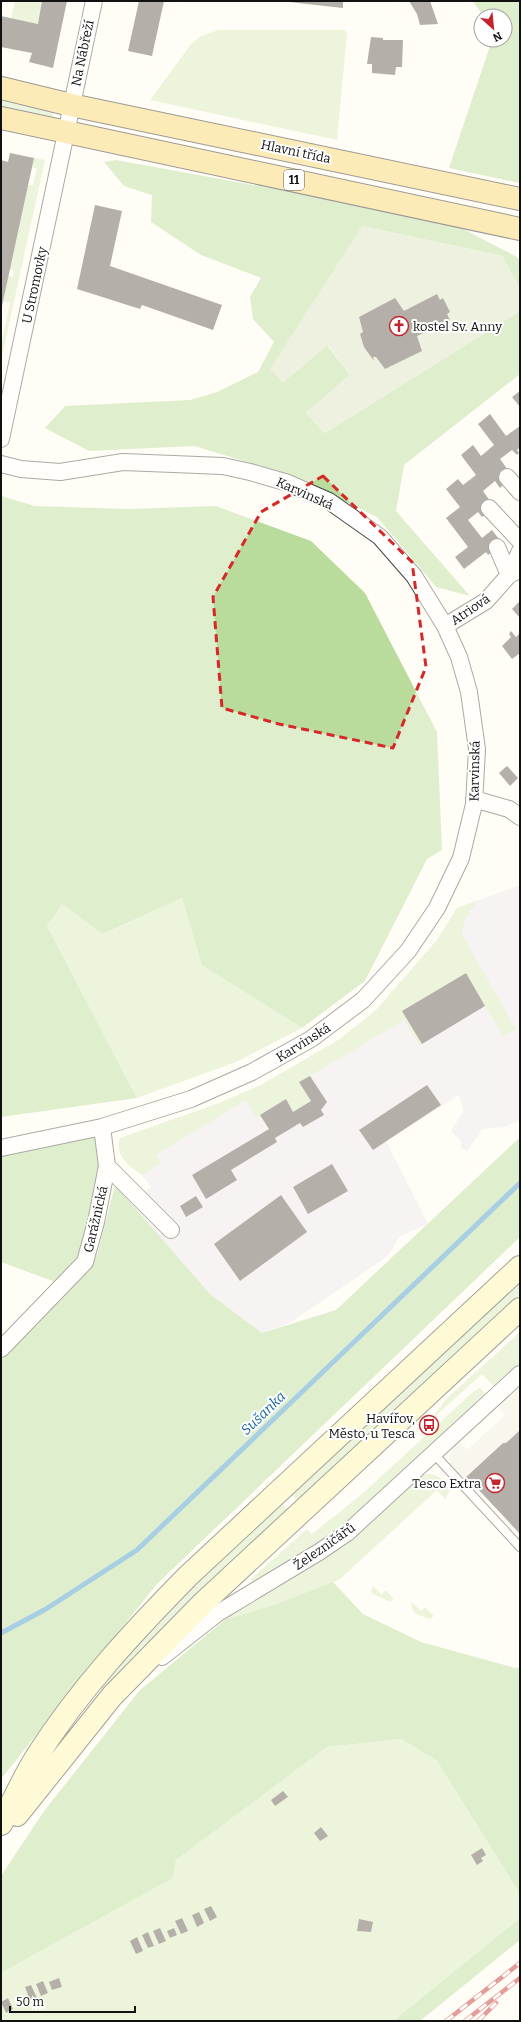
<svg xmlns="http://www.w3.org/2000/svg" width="521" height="2022" viewBox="0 0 521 2022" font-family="Bitter,serif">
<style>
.industrial{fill:#eee6ef}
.green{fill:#d5ebbd}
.forest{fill:#b9dc9c}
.cemetery{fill:#d9e3c4}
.plaza{fill:#f1ede2}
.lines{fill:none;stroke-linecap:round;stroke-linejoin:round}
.stream{stroke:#3f96cf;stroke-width:5}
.building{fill:#5a524d}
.service-casing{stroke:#444;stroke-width:10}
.minor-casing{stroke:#444;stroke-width:18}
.secondary-casing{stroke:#333;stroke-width:24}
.primary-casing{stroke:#222;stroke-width:24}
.service{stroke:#fff;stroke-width:8}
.minor{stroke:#fff;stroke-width:16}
.secondary{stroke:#fff6b0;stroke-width:22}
.primary{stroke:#f9d66b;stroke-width:22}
.rail-casing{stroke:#c4262e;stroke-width:4.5}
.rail{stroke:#fff;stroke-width:3;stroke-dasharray:9;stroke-linecap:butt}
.marked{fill:none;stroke:#d62828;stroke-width:3;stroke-dasharray:8 5;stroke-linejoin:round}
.labels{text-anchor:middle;stroke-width:4;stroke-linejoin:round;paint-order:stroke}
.shield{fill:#fff;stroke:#585858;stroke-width:1}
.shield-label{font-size:12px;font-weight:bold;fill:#111}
.street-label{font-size:13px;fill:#111;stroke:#fff}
.poi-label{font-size:13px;fill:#111;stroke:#fff;text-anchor:end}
.water-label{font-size:14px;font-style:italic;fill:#1768a6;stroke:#fff}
</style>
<rect width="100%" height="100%" fill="#fffdf5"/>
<path class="industrial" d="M520,885v235l-15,7 -22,2 -16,22 -6,-3v-7l-10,-10 13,-21 -5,-15 -73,46 42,83 -29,13 -11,19 -100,68 -26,9 -52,-39 -80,-91 21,-16 -33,-44 2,-5 99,-35 42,-18 79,-46 37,-30 60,-69 20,-32z"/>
<path class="green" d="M15,1h25l2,2 -4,21 -27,-6z
M218,30h127l2,3 -10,107 -187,-40 41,-56 8,-7z
M1,96l52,16v5l-4,5 -48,-10z
M34,158l11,2 -44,201v-16l9,-42 -7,-2 5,-25 5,1 1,-6 -5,-1 19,-85h5l4,-16 -5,-2z
M182,898l21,67 99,63 -66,34 -99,36 -90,-172 15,-23 42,31z
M478,900l-12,17 -4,17 54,95 -13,7 -38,-63 -62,38 19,33 -2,2 -16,-26 -104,62 11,19 -18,11 -7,-13 -30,19 -10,-18 -90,55 6,8 -20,12c-15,-10 -27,-19 -22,-37l99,-35 42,-18 79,-46 37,-30 60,-69 20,-32z
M520,1282v13l-222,206 -7,-7z
M520,1332v34l-25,22 -13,-14 -52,47 16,-22z
M480,1388l7,7 -144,133 -89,55 -2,-1 -1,-3 56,-50 5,5 50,-40 112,-103z
M428,1474c11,1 18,6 22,16l-5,9 -8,-9 -98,90 -65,25 -48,14 3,-4 105,-63 41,-34 43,-41z
M282,1503l7,7 -147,138 -39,42 -2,-2c54,-68 118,-126 181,-185z
M373,1586l8,8 5,-4 8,9 -4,3 -17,-8 -2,-3z
M412,1602l9,9 4,-4 9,9 -4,3c-11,-4 -20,-4 -18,-17z
M401,1739l36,22 83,133v24l-127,103h-392v-48l172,-95 3,-18 151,-113z"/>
<path class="forest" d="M473,1h47v182l-71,-15 43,-128h13v-24h-22z
M116,160l330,60 71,37 3,4v28l-18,-33 -140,-30 -79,156 44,-37 23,30 -44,38 19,20 195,-122v63l-116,91 -8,46 74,85 -34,-9 -59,-70 -81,-40 -102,-31 -105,5 -44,-23 20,-22 125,-6 27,-8 41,-20 16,-30 -21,-23 -3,-22 11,-19 -60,-23 -50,-33 1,-27 -28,-9 -20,-24z
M1,496l34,10 94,3 87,-3 95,35 54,52 72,139 5,118 -15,9 -62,122 -63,47 -100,-63 -20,-67 -79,36 -41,-30 -15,22 90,172 -136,19z
M95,1134l5,28 -6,39 -15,57 -21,25 -57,-21v-107z
M520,1137v100l-364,348 -155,194v-419l90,-92 6,-13 18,-70 95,109 52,39 74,-23z
M333,1582l30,32 58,28 94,26 5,-1v227l-83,-133 -36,-22 -74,8 -151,113 -3,18 -172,95v-97l43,-65 96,-121 86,-71 48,-14z
M520,1918v22l-100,81h-27z"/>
<path class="cemetery" d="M362,226l140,30 18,33v22l-195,122 -20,-20 45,-38 -22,-30 -45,38 -13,-14z"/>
<path class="plaza" d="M520,1385v45l-14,13h-4l-39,37 -13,-15 -1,-8 4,-10 6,-6 8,9 38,-35 -8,-9z"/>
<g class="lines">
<path class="stream" d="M1,1633l45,-24 91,-59 383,-367"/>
</g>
<path class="building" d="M42,1h25l-14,67 -24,-6 3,-9 -31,-6v-31l37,8z
M139,1h25l-12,55 -24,-5z
M280,1h63v7z
M409,1h21l8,23 -18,1 -3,-11z
M371,37l12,1v2h20l-1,27h-6l-1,8 -23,-2v-9h-5z
M10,153l24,5 -32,148 -1,-146 7,2z
M95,205l27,6 -12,55 112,39 -9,25 -71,-25 -2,4 -63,-20z
M437,294l3,6 3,-2 7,14 -3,2 3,6 -33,16 5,15 -37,18 -9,-12h-3l1,4 -10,-14 -4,-13 3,-2 -4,-15 36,-19 9,13z
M520,391v16l-8,-10z
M490,414l16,22 14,-10v21l-3,3 2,3 -2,2 -5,-5 -12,9 11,15 -11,8 3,3 -3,3 -5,-7 -12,10 10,14 -8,10 -3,2 -4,-5 -10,8 14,18 10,-8 10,13 -14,12 -2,-3 -22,17 -9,-12 13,-10 -22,-29 14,-11 -14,-18 12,-10 5,6 13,-10 -15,-20 12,-10 8,11 13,-11 -16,-21z
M520,601v17l-8,-9z
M511,631l5,6 4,-4v20l-8,6 -10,-13 9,-9 -2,-3z
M507,766l11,12 -8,8 -11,-13z
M466,973l19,33 -63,38 -20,-33z
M310,1076l17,26 -6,8 3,5 -21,12 -3,-4 -25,15 2,4 -46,28 6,10 -31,19 -14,-24 77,-46 -9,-14 26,-16 7,13 18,-11 -12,-19z
M427,1085l14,20 -68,45 -14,-20z
M332,1164l16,27 -40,23 -15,-27z
M281,1195l26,37 -67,49 -26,-37z
M196,1196l7,11 -17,10 -6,-11z
M520,1430v104l-43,-46h-3l-9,-10 38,-35h3z
M283,1791l5,6 -13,9 -4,-6z
M321,1827l7,9 -8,5 -6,-8z
M482,1848l4,7 -5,3 2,3 -6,4 -6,-10z
M211,1906l6,11 -7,4 -6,-12z
M199,1912l5,11 -7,4 -5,-12z
M182,1918l6,13 -7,3 -6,-13z
M359,1919l14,3 -2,10 -14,-1z
M160,1928l6,13 -7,3 -6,-13z
M174,1928l3,7 -7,3 -3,-7z
M148,1932l6,14 -6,2 -6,-13z
M137,1937l6,14 -7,3 -6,-13z
M59,1978l3,9 -10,3 -3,-8z
M43,1981l5,12 -7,3 -5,-12z
M31,1985l6,13 -7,2 -5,-13z
M8,1998l5,11 -7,4 -5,-11z"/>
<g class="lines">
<g class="service-casing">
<path id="service" d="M433,1453l87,94"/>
</g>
<g class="minor-casing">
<path id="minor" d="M1,439l93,-438
M1,464l20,5 39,3 63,-10 100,4 27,6 38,11 41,18 51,36 34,39 31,50 14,31 10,35 8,57 -3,55 -13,54 -24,50 -29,43 -45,49 -52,39 -59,33 -61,27 -89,28 -101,21
M507,477l13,15
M489,508l31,33
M497,547l12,28 6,-3
M445,626l41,-25 23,-26 11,-24
M474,799l35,10 11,8
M107,1166l64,64
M1,1349l84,-87 11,-40 11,-56 -5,-39
M162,1657l56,-44 101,-61 28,-19 173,-159"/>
</g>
<g class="secondary-casing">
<path id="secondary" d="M17,1815l95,-119 91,-93 317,-294
M1,1824c12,-22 22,-46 36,-68 42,-66 96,-124 151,-180l332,-309"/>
</g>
<g class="primary-casing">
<path id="primary" d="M1,88l70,17 449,94
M1,118l519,111"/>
</g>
<use href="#service" class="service"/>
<use href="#minor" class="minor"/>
<use href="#secondary" class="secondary"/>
<use href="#primary" class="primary"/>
<g class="rail-casing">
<path id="rail" d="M446,2021l74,-58
M465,2021l55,-43
M478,2021l18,-18"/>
</g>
<use href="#rail" class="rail"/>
</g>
<path d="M0 0H521V2022H0ZM323,476l89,86 14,105 -33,81 -114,-24 -57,-16 -9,-111 48,-85z" fill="#fffdf5" fill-opacity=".55" fill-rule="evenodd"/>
<path class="marked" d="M323,476l89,86 14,105 -33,81 -114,-24 -57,-16 -9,-111 48,-85z"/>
<defs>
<g id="church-ring" transform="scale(1)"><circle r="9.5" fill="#fff" stroke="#c4262e" stroke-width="1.5"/><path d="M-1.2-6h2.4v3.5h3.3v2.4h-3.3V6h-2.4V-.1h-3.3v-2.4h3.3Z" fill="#c4262e"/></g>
<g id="bus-ring" transform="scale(1)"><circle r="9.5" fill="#fff" stroke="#c4262e" stroke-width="1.5"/><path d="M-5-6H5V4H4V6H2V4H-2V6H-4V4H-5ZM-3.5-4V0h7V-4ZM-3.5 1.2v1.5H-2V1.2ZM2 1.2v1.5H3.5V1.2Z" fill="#c4262e"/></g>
<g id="supermarket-ring" transform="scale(1)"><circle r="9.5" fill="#fff" stroke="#c4262e" stroke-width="1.5"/><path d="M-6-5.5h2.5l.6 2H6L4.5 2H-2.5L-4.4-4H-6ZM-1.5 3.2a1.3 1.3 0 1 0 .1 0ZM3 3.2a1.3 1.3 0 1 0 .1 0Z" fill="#c4262e"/></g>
</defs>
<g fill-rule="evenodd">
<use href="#church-ring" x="399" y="326"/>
<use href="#bus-ring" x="429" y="1425"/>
<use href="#supermarket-ring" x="495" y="1483"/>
</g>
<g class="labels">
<rect class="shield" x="284" y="170" width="20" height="20" rx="3"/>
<g class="shield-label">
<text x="294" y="184">11</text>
</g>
<g class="street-label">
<text transform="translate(82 53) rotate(-78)" y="5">Na Nábřeží</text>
<text transform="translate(296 151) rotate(12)" y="5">Hlavní třída</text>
<text transform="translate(34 285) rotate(-78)" y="5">U Stromovky</text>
<text transform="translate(305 493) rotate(24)" y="5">Karvinská</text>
<text transform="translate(470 609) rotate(-34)" y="5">Atriová</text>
<text transform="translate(474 771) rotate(-89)" y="5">Karvinská</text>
<text transform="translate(303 1042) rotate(-32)" y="5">Karvinská</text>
<text transform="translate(95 1219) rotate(-77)" y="5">Garážnická</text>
<text transform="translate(324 1546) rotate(-35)" y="5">Železničářů</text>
</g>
<g class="poi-label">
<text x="413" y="331" text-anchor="start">kostel Sv. Anny</text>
<text x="415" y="1423">Havířov,<tspan x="415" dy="15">Město, u Tesca</tspan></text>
<text x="481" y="1488">Tesco Extra</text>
</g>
<g class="water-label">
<text transform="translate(263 1413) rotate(-44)" y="5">Sušanka</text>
</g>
</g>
<rect width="521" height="2022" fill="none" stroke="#111111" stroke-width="4"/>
<g transform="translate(493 28) rotate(153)"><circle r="19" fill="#ffffff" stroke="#a0a0a0"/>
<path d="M0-3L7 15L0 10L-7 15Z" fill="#c4262e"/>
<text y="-6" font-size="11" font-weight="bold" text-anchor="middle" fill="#111111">N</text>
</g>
<path d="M10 2006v6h125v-6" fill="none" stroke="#111111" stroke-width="2"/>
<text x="16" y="2006" font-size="12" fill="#111111" stroke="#ffffff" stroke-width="3" paint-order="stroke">50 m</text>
</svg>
